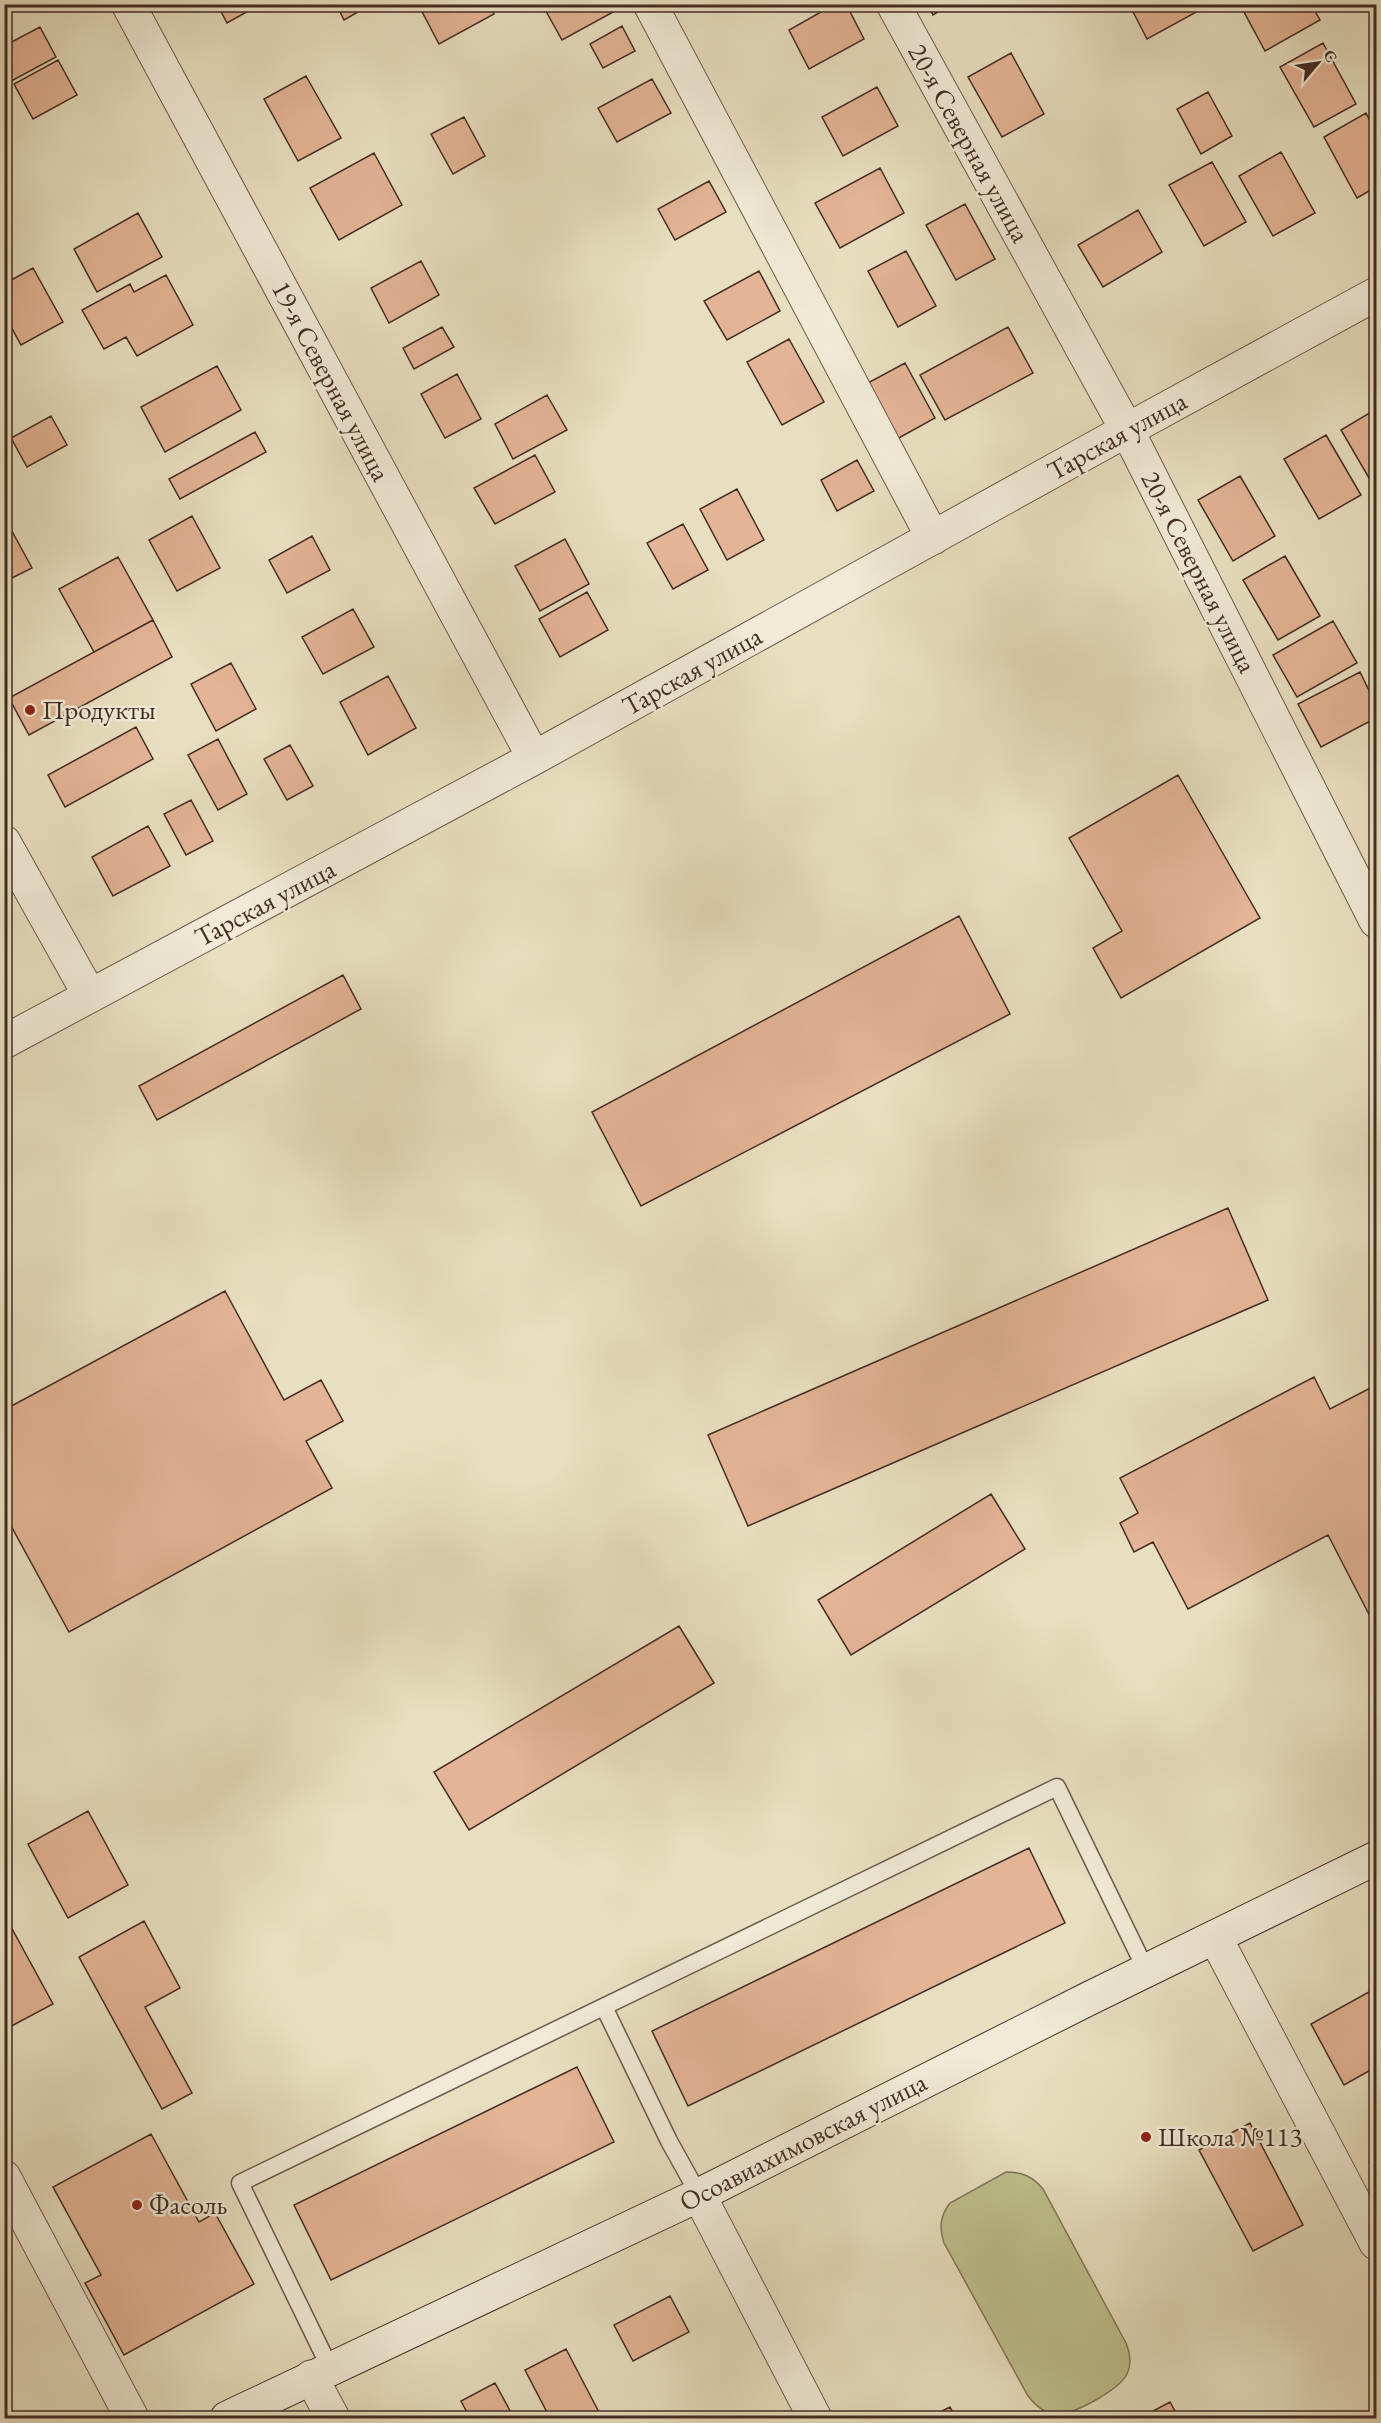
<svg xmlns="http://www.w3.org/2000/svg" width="1381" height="2423" viewBox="0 0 1381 2423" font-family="'EB Garamond',serif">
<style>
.green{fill:#bec08d;stroke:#807658;stroke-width:1.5}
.building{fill:#e3b495;stroke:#432d24;stroke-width:1.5}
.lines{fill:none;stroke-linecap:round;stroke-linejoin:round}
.lane-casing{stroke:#6c5a4b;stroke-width:19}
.street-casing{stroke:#6c5a4b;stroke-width:35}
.secondary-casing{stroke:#432d24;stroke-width:35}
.lane{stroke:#f0ead6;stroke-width:16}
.street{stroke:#f0ead6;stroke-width:33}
.secondary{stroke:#f0ead6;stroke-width:33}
.poi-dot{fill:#8f2418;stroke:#f0ead6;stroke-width:2}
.labels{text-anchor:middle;stroke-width:5;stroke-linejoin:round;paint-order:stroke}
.street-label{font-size:27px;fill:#432d24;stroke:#f0ead6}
.poi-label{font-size:27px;fill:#432d24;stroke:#f0ead6;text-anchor:start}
</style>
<rect width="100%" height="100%" fill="#e8dfc0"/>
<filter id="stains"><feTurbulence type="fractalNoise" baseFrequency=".00333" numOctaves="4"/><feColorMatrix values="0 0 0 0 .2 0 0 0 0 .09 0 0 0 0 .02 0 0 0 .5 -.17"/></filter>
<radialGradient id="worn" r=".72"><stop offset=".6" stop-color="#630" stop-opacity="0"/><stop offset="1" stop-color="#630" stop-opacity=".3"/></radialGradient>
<path class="green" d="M1006,2172c17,0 27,5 37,17l83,154c4,10 6,21 1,31 -8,16 -55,42 -72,40 -12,-1 -20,-9 -27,-18l-84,-153c-5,-16 -4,-27 6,-40z"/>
<path class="building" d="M217,4h32l3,5 -25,14z
M336,4h36l-28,16z
M418,4h70l6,10 -55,30z
M542,4h69l4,7 -53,29z
M835,4h11l18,35 -55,30 -20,-39z
M927,4h24l-18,11z
M1129,4h71l2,5 -55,30z
M1258,4h53l9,16 -55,31 -21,-39z
M622,26l13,25 -32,17 -13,-24z
M40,27l16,30 -52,28v-39z
M1323,43l33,61 -42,23 -34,-60z
M1011,53l33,61 -42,23 -34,-60z
M58,60l19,35 -44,24 -19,-35z
M306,76l35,62 -43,23 -34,-62z
M652,79l19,34 -54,29 -19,-34z
M877,87l21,39 -55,30 -21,-39z
M1208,92l24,44 -31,18 -24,-45z
M1366,113l10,20v54l-19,11 -33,-61z
M464,117l21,39 -32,18 -22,-40z
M1281,152l34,61 -42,23 -34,-60z
M374,153l28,52 -63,35 -29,-52z
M1212,162l34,60 -42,24 -35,-61z
M880,168l24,45 -64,35 -25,-45z
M709,181l17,31 -51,28 -17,-31z
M965,204l30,55 -39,21 -30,-55z
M1138,210l24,42 -59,35 -25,-42z
M138,213l24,44 -65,35 -23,-43z
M906,251l30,55 -38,21 -30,-56z
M421,261l18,34 -50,28 -18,-35z
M33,268l30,54 -42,23 -17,-31v-30z
M759,271l21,40 -53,29 -23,-39z
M166,275l27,50 -56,31 -11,-19 -22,12 -22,-39 48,-26 4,8z
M442,327l12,20 -40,22 -11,-21z
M1008,327l25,46 -88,47 -25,-45z
M789,339l35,63 -42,23 -35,-63z
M905,363l30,55 -38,21 -31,-55z
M217,366l24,44 -76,42 -24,-45z
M457,374l24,45 -36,19 -24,-44z
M547,395l20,35 -54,29 -18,-35z
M1376,409v81l-35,-60z
M51,416l16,29 -40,22 -16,-29z
M255,432l11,20 -86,47 -11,-20z
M1326,435l35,60 -42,24 -35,-60z
M535,455l20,37 -60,32 -21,-36z
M857,460l17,31 -37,20 -16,-31z
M1240,476l35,60 -42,25 -35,-61z
M737,489l27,51 -37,20 -27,-51z
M192,516l28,52 -43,23 -28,-51z
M7,522l25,46 -28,14v-59z
M683,524l25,46 -35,19 -26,-46z
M312,536l18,34 -43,23 -18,-33z
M565,539l24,45 -49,27 -25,-45z
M1285,556l35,60 -42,24 -35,-60z
M118,557l35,63 -59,32 -35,-63z
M587,592l21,38 -48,27 -21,-38z
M353,609l21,38 -51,27 -21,-37z
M153,620l19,37 -143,78 -20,-37z
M1333,621l24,42 -60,34 -24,-42z
M231,663l25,46 -40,22 -25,-47z
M1360,672l16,33v13l-55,29 -23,-43z
M388,676l28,52 -48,27 -28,-53z
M136,727l17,32 -88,48 -17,-32z
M218,739l29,55 -29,16 -30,-55z
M290,745l23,41 -26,14 -23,-41z
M1178,775l82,143 -139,80 -28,-50 29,-17 -53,-93z
M191,800l22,41 -27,14 -22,-41z
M148,826l22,40 -57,30 -21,-39z
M959,916l51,98 -369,192 -49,-94z
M343,975l18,34 -204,111 -18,-34z
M1228,1208l40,92 -520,226 -40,-91z
M225,1291l59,109 37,-20 22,41 -37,20 26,47 -263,144 -65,-119v-103z
M1314,1377l16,32 46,-24v243l-48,-93 -140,74 -35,-67 -19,10 -14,-29 18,-10 -18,-35z
M991,1494l34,55 -174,106 -33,-55z
M679,1626l35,57 -245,147 -35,-58z
M88,1811l40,74 -60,33 -40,-74z
M1029,1848l36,75 -377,183 -36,-75z
M4,1914l49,90 -49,26z
M144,1921l36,67 -35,19 47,86 -30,16 -83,-152z
M1376,1988v79l-32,18 -33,-61z
M577,2067l37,75 -283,138 -37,-75z
M1250,2123l53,102 -50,26 -54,-101z
M151,2134l48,88 16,-9 39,71 -130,71 -39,-72 16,-8 -48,-88z
M1376,2158v19l-7,-15z
M670,2296l19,36 -56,29 -19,-36z
M566,2349l36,69h-52l-25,-48z
M495,2383l19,35h-44l-9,-17z
M4,2397l10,19 -6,2h-4z
M1170,2402l9,16h-39z
M950,2407l6,11h-28z"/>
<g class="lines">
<g class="lane-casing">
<path id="lane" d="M604,2007l65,134 30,54
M330,2368l-90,-185 817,-396 89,183"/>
</g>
<g class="street-casing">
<path id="street" d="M128,4l406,754
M650,4l283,534
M893,4l234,426 249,491
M4,842l86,154
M4,1042l530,-284 593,-328 249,-136
M1215,1937l161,306
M4,2177l128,241
M699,2195l116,223
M311,2377l22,41"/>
</g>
<g class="secondary-casing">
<path id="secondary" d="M227,2418l472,-223 389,-196 288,-141"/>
</g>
<use href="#lane" class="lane"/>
<use href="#street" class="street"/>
<use href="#secondary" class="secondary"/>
</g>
<g class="poi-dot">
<circle cx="30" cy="710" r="6"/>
<circle cx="1146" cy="2137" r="6"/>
<circle cx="137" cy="2205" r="6"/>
</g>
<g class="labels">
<g class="street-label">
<text transform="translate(969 143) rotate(61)" y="9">20-я Северная улица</text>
<text transform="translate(331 381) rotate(62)" y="9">19-я Северная улица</text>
<text transform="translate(1117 436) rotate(-29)" y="9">Тарская улица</text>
<text transform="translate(1199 572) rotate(63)" y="9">20-я Северная улица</text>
<text transform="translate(692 671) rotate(-29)" y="9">Тарская улица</text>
<text transform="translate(265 903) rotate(-28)" y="9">Тарская улица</text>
<text transform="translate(803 2142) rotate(-27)" y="9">Осоавиахимовская улица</text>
</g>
<g class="poi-label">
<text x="42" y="719">Продукты</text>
<text x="1158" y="2146">Школа №113</text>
<text x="149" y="2214">Фасоль</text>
</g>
</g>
<rect width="1381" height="2423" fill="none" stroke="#e8dfc0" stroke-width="24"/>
<rect x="6" y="6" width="1369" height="2411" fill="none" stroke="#432d24" stroke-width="3"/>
<rect x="12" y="12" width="1357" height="2399" fill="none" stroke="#432d24" stroke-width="1.5"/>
<g transform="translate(1318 63) rotate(61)" stroke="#f0ead6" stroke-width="4.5" paint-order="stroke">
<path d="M0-4.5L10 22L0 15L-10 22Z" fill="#432d24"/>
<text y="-9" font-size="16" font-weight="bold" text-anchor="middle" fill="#432d24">С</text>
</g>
<rect width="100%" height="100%" filter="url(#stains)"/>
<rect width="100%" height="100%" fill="url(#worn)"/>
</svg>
